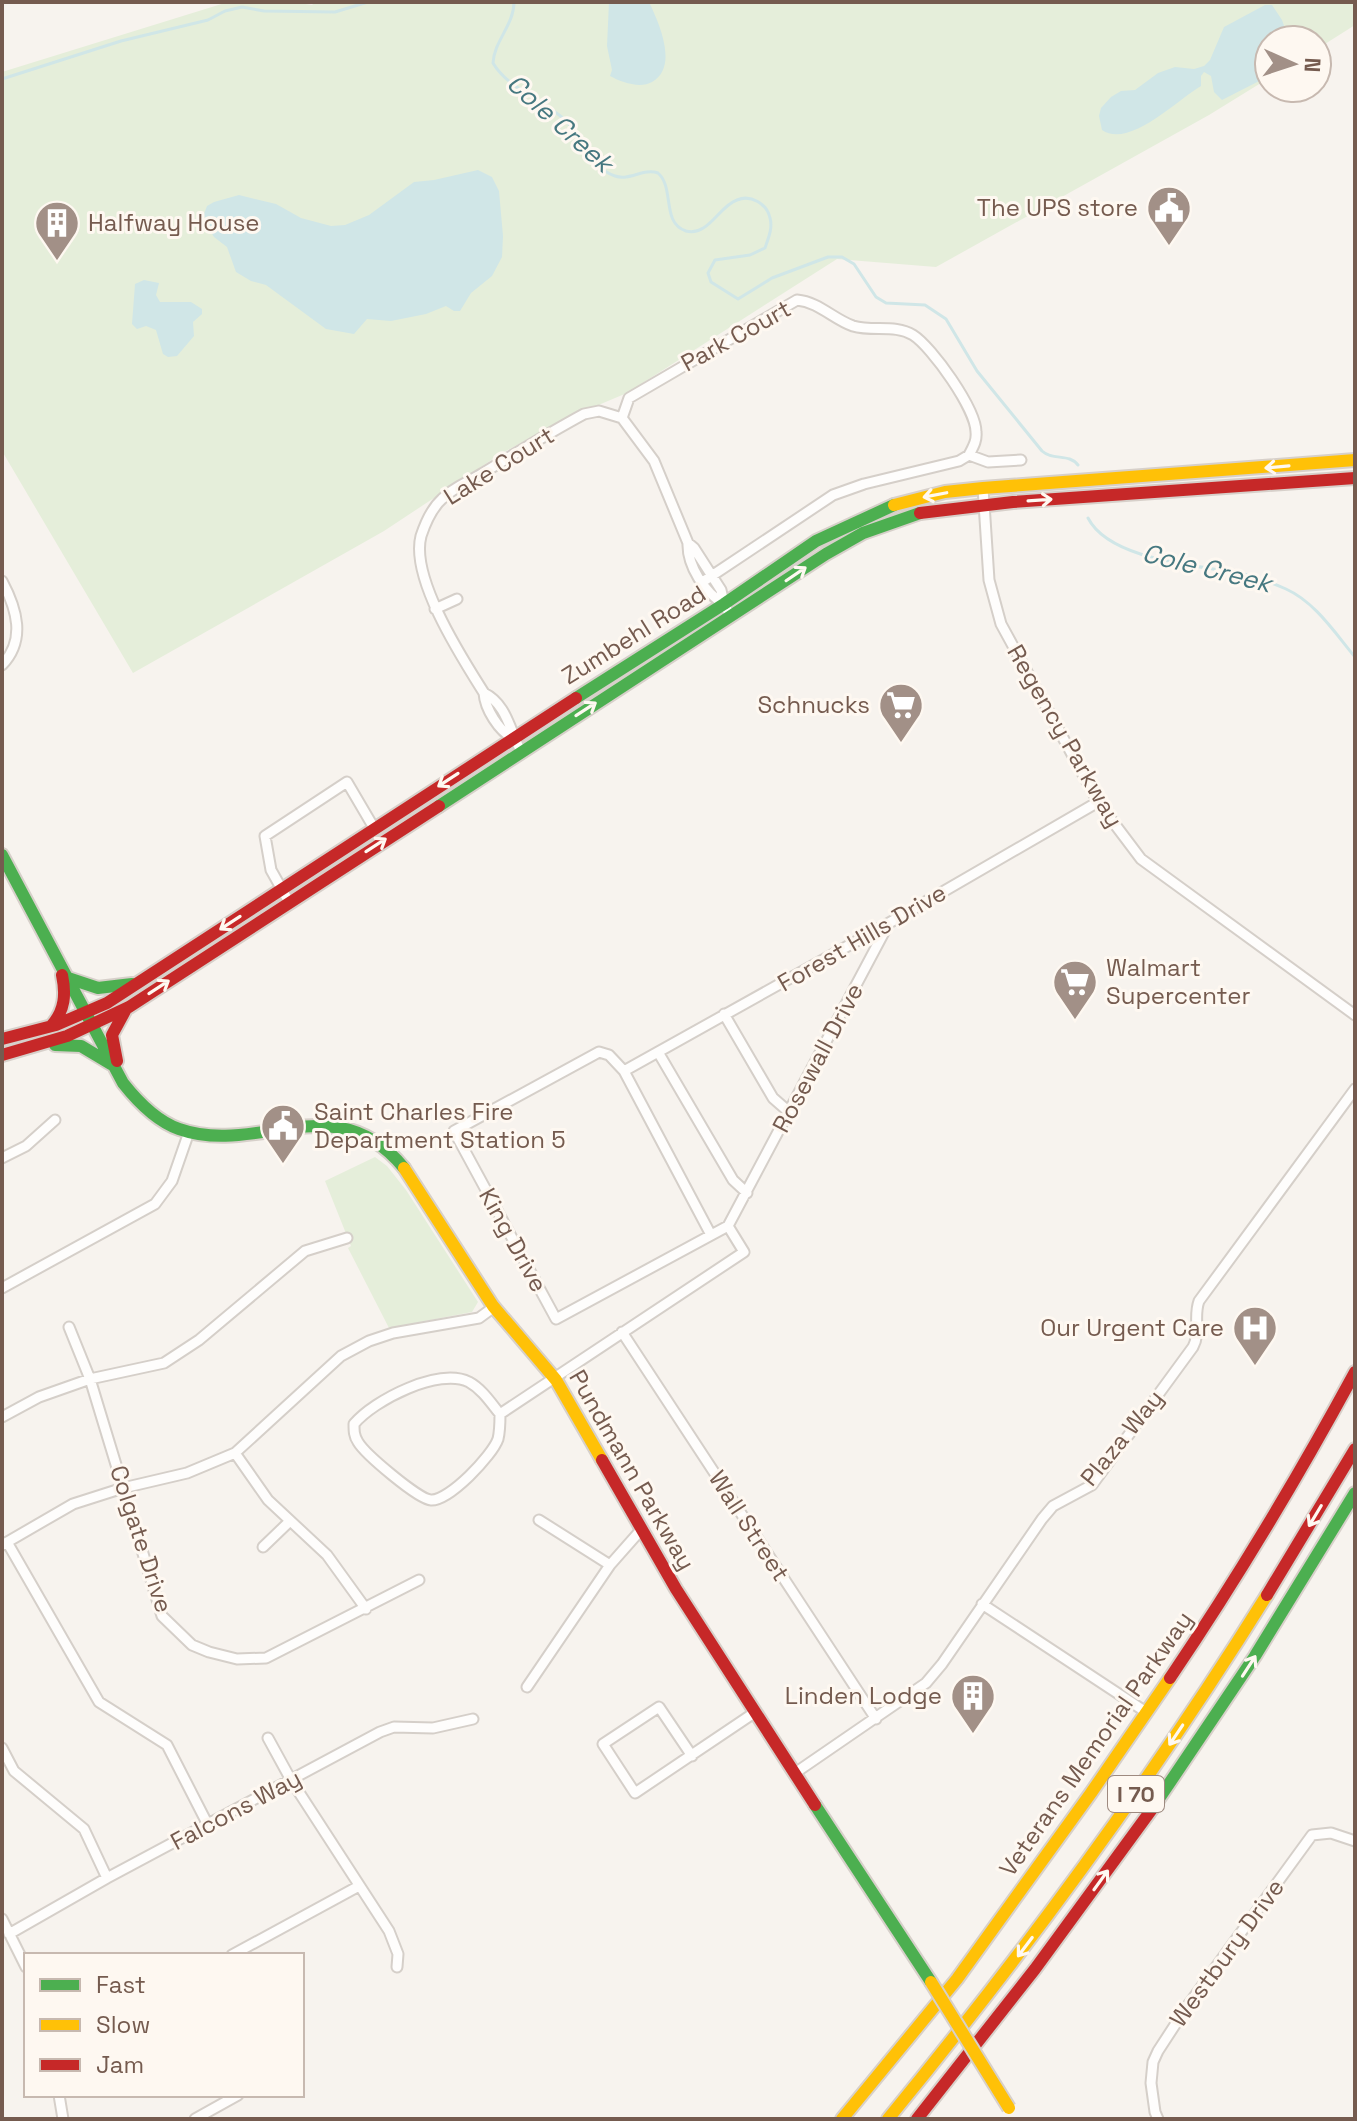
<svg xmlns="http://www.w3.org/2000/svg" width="1357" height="2121" viewBox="0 0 1357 2121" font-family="'Space Grotesk',sans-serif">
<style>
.green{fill:#e5eeda}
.water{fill:#d0e6e7}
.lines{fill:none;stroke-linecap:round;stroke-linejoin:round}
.stream{stroke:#d0e6e7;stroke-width:3}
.street-casing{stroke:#d5cfc9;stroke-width:13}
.fast-casing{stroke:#d7d0ca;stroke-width:16}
.slow-casing{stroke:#d7d0ca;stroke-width:16}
.jam-casing{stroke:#d7d0ca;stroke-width:16}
.street{stroke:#fefdfc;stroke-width:9}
.fast{stroke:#4caf50;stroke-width:12}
.slow{stroke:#ffc107;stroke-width:12}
.jam{stroke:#c62828;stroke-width:12}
.slow-bridge-casing{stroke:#d7d0ca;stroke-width:16;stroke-linecap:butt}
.slow-bridge{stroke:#ffc107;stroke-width:12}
.oneway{stroke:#fef8f1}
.labels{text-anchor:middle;stroke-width:6;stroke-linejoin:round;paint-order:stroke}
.shield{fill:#fef8f1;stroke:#9e8a80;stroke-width:2}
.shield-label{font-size:22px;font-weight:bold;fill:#755b4f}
.poi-label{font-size:24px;fill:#755b4f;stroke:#fef8f1;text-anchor:end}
.street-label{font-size:24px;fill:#755b4f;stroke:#fef8f1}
.water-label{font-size:26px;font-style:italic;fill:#467880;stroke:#fef8f1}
</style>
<rect width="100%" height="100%" fill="#f7f3ee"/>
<path class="green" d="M228,2h65l19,3 3,-3h1040v23l-38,24v-9h-48v38l-60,37 -273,152 -99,-8 -210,134 -69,29 -59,33 -115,76 -251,142 -131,-222v-379z
M375,1157l12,9 19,24 72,112 -6,10 -83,16 -41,-80 3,-2 -26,-65z"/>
<path class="water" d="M609,2h40c10,21 30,65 3,80 -12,7 -31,0 -42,-6l2,-6 -5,-24z
M1265,5h7l10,15 7,20h-20v36l-47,24 -8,-8 -3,-16 -7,-4 -3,4v10c-24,14 -72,63 -99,44l-3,-14 2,-8 10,-11 10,-6 14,-1 23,-17 17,-6 19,2 10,-3 6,-6 14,-33z
M478,170l14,7 7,14 4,45 -1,21 -10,19 -21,17 -11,18h-6l-8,-5 -20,8 -35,7 -24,-2 -13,15 -28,-5 -60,-44 -15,-4 -15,-9 -9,-25 -13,-10 -8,-13 -2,-10 3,-8 7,-4 25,-7 37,9 25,14 30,8 14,-1 24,-10 45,-33 20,-2z
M144,280l15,3 -3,12 4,7h31l11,7v5l-9,8 1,14 -17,20 -9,1 -5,-3 -7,-24 -10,-4 -9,3 -5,-5 3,-40z"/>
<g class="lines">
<path class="stream" d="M514,2c0,23 -20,39 -21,61 15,26 52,37 73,58 16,16 25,48 49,55 15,5 28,-8 43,-3 17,15 3,50 28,58 22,6 33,-25 51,-31 14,-6 30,4 33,18 3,10 -2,21 -5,30l-15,7 -35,5 -7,13 3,9 27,17 34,-21 56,-21h14l12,7 22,33 10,6 39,2 21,14 31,52 65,80c11,10 27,2 36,14
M2,79l119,-38 87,-21 17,-9 17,-4 22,4 71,1 33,-10
M1088,518c21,41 105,47 145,54 17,2 37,10 53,17 29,13 49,44 69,68"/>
<g class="street-casing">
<path id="street" d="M622,418l7,-20 168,-98c22,2 36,19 56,26 20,6 42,-2 60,9 19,12 63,74 63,97 1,9 -3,15 -7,23
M983,488l6,92 12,44 97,178 43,57 214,156
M688,543l6,5 27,42 3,14 7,13
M2,581c15,28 24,59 0,84
M701,583l132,-88 31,-11 95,-23 10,-6 19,7 33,-2
M435,609l22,-10
M484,693c23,11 26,39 37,58
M513,738c-14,-7 -28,-29 -29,-45 -22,-35 -74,-115 -63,-157 4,-12 11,-28 21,-37 12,-12 27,-17 41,-26 33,-20 66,-40 101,-59l15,-3 23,7 32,43 34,82c-1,23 17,50 36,61
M289,902l-18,-32 -6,-34 82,-54 27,46
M724,1014l49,84 16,14
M658,1052l75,128 14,13
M624,1071l265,-148 209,-121
M2,1158l24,-12 29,-26
M711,1235l-87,-164 -15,-16 -10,-3 -145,79 102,188 172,-93 161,-303
M2,1288l153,-84 17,-23 17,-49
M69,1327l21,52 72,237 30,29 17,7 28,7 29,-1 153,-78
M622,1332l254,387
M500,1414c0,7 0,17 -2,25 -6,17 -49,62 -67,61 -13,-1 -66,-46 -73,-58 -4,-6 -4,-11 -4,-18 20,-24 85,-57 115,-42 13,7 22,21 31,32l244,-162 -16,-26
M2,1417l37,-20 51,-18 74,-16 35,-23 106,-89 42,-13
M235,1453l33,47 59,55 39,54
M539,1520l71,45
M7,1542l92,160 68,43 41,80
M2,1545l71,-41 50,-16 64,-15 48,-20 106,-97 28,-15 24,-8 86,-15 15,-11
M263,1547l27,-26
M982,1604l164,108
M527,1687l83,-122 30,-34
M268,1738l23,42 98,151 9,23 -1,13
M2,1748l12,23 70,58 23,49
M692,1756l-33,-49 -56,37 32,49 119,-80
M795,1773l131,-90 16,-19 100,-145 11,-13 39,-21 101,-138c8,-15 0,-30 6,-46l156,-212
M2,1919l24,48
M9,1934l98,-56 273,-146 14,-5 39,1 40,-9
M232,1955l127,-69
M59,2095l4,24
M195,2119l43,-24
M1158,2119l-3,-7 -4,-29 2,-21 5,-11 28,-43 126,-173 19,-2 24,8"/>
</g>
<g class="fast-casing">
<path id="fast" d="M576,698l148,-94 92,-63 78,-36
M439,806l387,-252 37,-21 57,-20
M2,855l121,228c15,19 33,38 56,46 79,28 156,-45 225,39
M68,978l30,10 34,-4
M55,1045l26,1 30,18
M815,1805l116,177
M1152,1809l103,-153 100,-163"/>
</g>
<g class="slow-casing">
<path id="slow" d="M894,505l51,-13 38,-4 372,-28
M404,1168l89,138 63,74 46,80
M842,2119l115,-140 134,-186 79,-115
M888,2119c137,-167 265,-341 379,-524"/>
</g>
<g class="jam-casing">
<path id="jam" d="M920,513l93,-11 342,-24
M52,1025c13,-15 14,-31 10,-50
M2,1039l54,-14 51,-22 469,-305
M2,1055l65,-19 62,-29 310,-201
M117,1061l-5,-26 13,-24
M602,1460l74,129 139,216
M1267,1595l88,-146
M1170,1678c67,-99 128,-201 185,-306
M917,2119l118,-150 117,-160"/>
</g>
<use href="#street" class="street"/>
<use href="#fast" class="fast"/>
<use href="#slow" class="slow"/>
<use href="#jam" class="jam"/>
<g class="slow-bridge-casing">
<path id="slow-bridge" d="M931,1982l78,126"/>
</g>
<use href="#slow-bridge" class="slow-bridge"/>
</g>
<defs><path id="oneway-shaft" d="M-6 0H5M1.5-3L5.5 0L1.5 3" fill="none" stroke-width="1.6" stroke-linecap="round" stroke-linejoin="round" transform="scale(2)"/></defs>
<g class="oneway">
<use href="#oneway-shaft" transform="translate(1277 467) rotate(175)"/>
<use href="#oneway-shaft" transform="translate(935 495) rotate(169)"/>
<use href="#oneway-shaft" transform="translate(1040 500) rotate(-4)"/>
<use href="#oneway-shaft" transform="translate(796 574) rotate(-34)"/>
<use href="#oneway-shaft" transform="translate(586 709) rotate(-33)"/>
<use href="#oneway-shaft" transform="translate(448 780) rotate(147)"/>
<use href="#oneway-shaft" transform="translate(376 845) rotate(-33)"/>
<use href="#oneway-shaft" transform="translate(230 923) rotate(147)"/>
<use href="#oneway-shaft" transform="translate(159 987) rotate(-33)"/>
<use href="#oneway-shaft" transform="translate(1315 1516) rotate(121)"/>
<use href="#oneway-shaft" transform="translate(1249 1666) rotate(-57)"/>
<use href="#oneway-shaft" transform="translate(1176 1735) rotate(124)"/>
<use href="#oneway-shaft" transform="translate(1101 1880) rotate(-54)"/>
<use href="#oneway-shaft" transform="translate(1025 1947) rotate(127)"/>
</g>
<defs>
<g id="civic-pin" transform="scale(2.3)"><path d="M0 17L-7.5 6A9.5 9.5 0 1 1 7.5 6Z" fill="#a29087" stroke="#fef8f1"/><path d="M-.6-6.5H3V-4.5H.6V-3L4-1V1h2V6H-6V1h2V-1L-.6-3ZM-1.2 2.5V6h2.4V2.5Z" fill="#fff"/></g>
<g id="building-pin" transform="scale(2.3)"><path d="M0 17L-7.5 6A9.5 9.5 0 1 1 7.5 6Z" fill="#a29087" stroke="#fef8f1"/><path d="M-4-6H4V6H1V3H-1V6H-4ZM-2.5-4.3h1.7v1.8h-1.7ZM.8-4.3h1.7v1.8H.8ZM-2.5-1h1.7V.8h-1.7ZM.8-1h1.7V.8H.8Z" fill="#fff"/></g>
<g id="supermarket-pin" transform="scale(2.3)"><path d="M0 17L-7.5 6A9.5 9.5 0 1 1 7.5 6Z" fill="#a29087" stroke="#fef8f1"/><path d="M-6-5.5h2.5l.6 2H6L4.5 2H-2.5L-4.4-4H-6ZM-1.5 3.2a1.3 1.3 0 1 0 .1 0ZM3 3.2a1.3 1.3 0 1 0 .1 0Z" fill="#fff"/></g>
<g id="hospital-pin" transform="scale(2.3)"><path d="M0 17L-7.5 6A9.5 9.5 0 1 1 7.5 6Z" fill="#a29087" stroke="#fef8f1"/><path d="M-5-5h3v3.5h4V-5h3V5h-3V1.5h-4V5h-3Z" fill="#fff"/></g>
</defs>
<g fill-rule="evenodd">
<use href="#civic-pin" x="1169" y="208"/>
<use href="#building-pin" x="57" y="223"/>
<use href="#supermarket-pin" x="901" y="705"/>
<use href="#supermarket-pin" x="1075" y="982"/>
<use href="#civic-pin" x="283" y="1126"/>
<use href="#hospital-pin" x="1255" y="1328"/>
<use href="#building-pin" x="973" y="1696"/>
</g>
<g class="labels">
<rect class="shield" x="1108" y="1776" width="56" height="36" rx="6"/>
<g class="shield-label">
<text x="1136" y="1802">I 70</text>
</g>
<g class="poi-label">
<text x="1138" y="216">The UPS store</text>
<text x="88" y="231" text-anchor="start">Halfway House</text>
<text x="870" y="713">Schnucks</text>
<text x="1106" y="976" text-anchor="start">Walmart<tspan x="1106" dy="28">Supercenter</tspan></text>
<text x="314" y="1120" text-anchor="start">Saint Charles Fire<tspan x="314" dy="28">Department Station 5</tspan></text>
<text x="1224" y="1336">Our Urgent Care</text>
<text x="942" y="1704">Linden Lodge</text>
</g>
<g class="street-label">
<text transform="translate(736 336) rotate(-29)" y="8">Park Court</text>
<text transform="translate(499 466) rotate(-32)" y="8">Lake Court</text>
<text transform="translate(634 635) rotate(-32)" y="8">Zumbehl Road</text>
<text transform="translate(1065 736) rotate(60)" y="8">Regency Parkway</text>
<text transform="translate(862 938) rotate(-30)" y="8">Forest Hills Drive</text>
<text transform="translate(818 1058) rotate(-62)" y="8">Rosewall Drive</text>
<text transform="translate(513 1240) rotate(61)" y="8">King Drive</text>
<text transform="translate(1122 1438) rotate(-51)" y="8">Plaza Way</text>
<text transform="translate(632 1470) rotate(60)" y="8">Pundmann Parkway</text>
<text transform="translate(749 1526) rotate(57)" y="8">Wall Street</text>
<text transform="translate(141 1539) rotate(72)" y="8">Colgate Drive</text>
<text transform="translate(1096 1744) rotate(-55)" y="8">Veterans Memorial Parkway</text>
<text transform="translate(236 1810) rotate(-28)" y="8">Falcons Way</text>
<text transform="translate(1227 1953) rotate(-54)" y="8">Westbury Drive</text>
</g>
<g class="water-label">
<text transform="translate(560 123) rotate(42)" y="9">Cole Creek</text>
<text transform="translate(1207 568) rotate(14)" y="9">Cole Creek</text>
</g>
</g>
<rect width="1357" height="2121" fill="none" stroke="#755b4f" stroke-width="8"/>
<rect x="24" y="1953" width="280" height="144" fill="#fef8f1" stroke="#c7b9b0" stroke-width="2"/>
<rect x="40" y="1979" width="40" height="12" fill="#4caf50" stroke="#c7b9b0" stroke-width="2"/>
<text x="96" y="1993" font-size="24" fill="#755b4f">Fast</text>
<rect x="40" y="2019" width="40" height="12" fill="#ffc107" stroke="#c7b9b0" stroke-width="2"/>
<text x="96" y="2033" font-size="24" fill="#755b4f">Slow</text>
<rect x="40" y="2059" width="40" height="12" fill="#c62828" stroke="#c7b9b0" stroke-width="2"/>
<text x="96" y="2073" font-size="24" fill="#755b4f">Jam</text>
<g transform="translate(1293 64) rotate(93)"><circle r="38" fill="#fef8f1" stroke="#c7b9b0" stroke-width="2"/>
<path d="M0-6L14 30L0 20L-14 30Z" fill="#a29087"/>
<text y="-12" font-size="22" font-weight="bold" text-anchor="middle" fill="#755b4f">N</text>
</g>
</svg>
